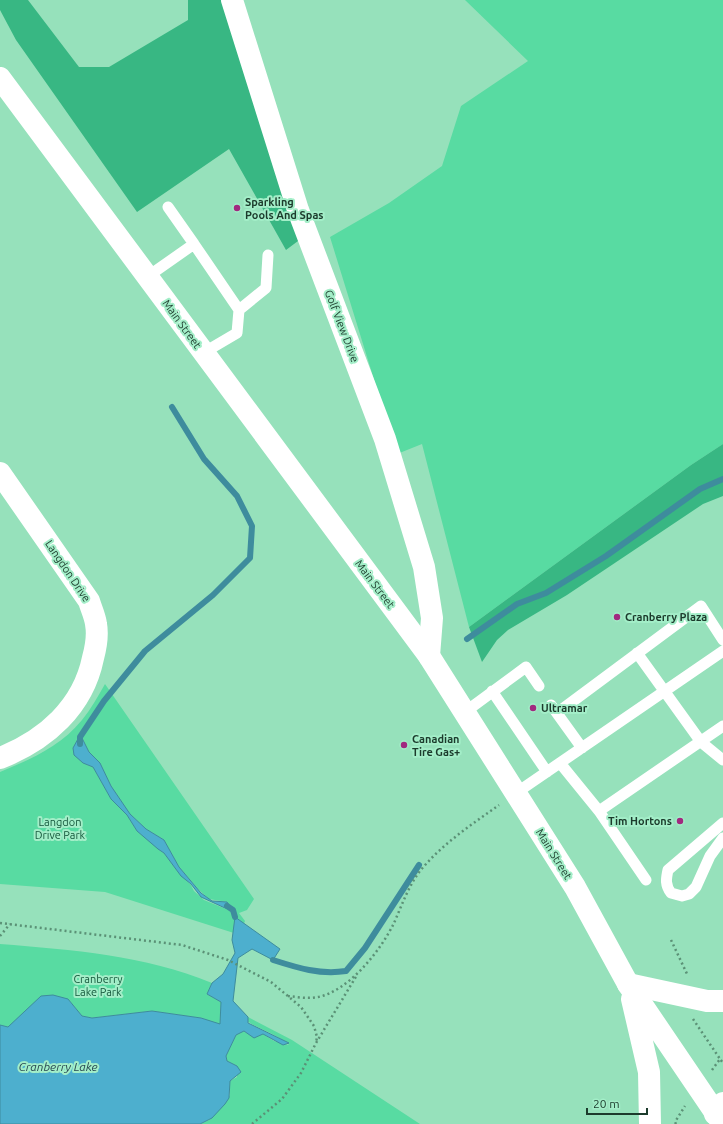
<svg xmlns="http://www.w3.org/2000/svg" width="723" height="1124" viewBox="0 0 723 1124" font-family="Ubuntu,sans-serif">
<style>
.green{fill:#58dba2;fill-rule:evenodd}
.forest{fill:#38b783}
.water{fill:#4dafce;stroke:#3e8c9d}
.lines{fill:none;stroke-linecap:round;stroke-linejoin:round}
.stream{stroke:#3e8c9d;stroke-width:6}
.path{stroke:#5b9176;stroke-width:2.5;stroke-dasharray:2 3;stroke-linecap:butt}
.service{stroke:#fff;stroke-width:11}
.minor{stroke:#fff;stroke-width:22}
.primary{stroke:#fff;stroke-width:22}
.motorway{stroke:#fff;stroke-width:22}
.poi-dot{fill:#a1287f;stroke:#a3eec8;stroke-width:1.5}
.labels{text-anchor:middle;stroke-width:4;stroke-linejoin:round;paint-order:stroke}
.poi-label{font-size:11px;font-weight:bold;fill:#1c3b2c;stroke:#a3eec8;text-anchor:start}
.street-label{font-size:11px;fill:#1c3b2c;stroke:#a3eec8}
.park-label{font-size:11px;fill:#15573c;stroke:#a3eec8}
.water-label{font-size:12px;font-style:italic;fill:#294751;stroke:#a3eec8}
</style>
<rect width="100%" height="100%" fill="#96e1bb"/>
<path class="green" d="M465,0h258v444l-32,21 -222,162 -47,-183 -25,10 -67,-217 59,-34 53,-37 19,-60 67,-45z
M105,684l149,215 -7,11 -8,3 6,8 -4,10 -4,3 -132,-42 -105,-8v-112c31,-13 60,-25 82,-52 9,-11 16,-24 23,-36zM82,738l7,14 11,11 11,23 17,26 18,17 18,11 15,27 20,23 10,9 18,3 6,7h-7l-22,-9 -10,-9 -3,-6 -15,-16 -12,-16 -27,-22 -10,-16 -16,-16 -18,-32 -10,-4 -10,-15z
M0,944c73,6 144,11 212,39l-5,11 14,8 -1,23 -19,-7 -49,-7 -60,7 -10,-2 -14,-17 -61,28 -7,-2z
M248,1017l44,23 128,84h-220l9,-4 21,-25v-14l7,-4v-11l-10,-5 -1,-5 10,-21 6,-4c11,3 8,8 21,3l11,7 15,4c-8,-9 -31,-16 -42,-24z"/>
<path class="forest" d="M0,0h28l51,67h30l79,-47v-20h38l76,238 -16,12 -57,-101 -92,63 -121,-172 -16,-30z
M723,444v52l-20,8 -136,91 -59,35 -11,10 -15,22 -13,-35 222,-162z"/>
<path class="water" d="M79,737l3,1 7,14 11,11 11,23 19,28 16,15 18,11 15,27 22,26 11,8 15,1 6,8 -8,-2 -24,-11 -10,-13 -10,-8 -17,-23 -6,-4 -21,-18 -10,-16 -16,-16 -18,-32 -10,-4 -9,-8 -1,-7z
M235,917l45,32 -7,11 -21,-11 -14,9 -5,43 15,16v6l41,20 -6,2 -20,-11 -9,4 -10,-7 -8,4 -10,21 1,5 10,5 4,6 -11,9 -1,17 -4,6 -13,14 -12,6h-200v-99l8,2 33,-31 12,-1 15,4 14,17 10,2 60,-7 49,7 19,6 1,-22 -14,-8 5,-11 11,-9 12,-21 -3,-13z"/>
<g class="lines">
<path class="stream" d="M467,639l50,-35 29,-11 60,-37 94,-67 23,-10
M80,744v-7l24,-36 41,-50 68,-56 37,-37 2,-32 -15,-30 -33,-37 -32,-52
M227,906l6,4 2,7
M273,960c25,8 47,15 73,11l19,-23 54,-83"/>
<path class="path" d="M0,923l182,22 46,15 43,22 30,25 13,19 3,11 -1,6
M0,936l10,-12
M671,940l17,36
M288,996c9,1 20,3 30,1 31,-6 63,-47 76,-74 8,-18 14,-36 26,-52 22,-27 51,-46 79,-66
M693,1019l27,40
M712,1070l8,-11 3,4
M252,1124l30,-25 19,-26 15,-30 41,-68
M676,1124l-1,-2 10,-16"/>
<path class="service" d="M168,207l26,37
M147,277l47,-33 45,66 -2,23 -34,20
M239,310l27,-22 2,-33
M637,653l64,89 22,18
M492,691l55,81
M551,705l31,43
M465,712l61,-45 13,19
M557,713l144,-107 22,34
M560,763l39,48
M516,793l207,-142
M723,823l-55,47c-2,9 -3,15 3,23l11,3 7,-2 7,-7 14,-31 13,-18
M646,880l-47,-69 124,-85"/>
<path class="minor" d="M232,0l66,210 87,229 39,128 8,51 -3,38
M0,473l89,128c2,7 6,15 7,23 2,11 0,23 -3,34 -10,49 -47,82 -93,100"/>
<path class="primary" d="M0,78l429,578 146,231 53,97 95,140
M632,999l17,73 1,52"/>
<path class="motorway" d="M628,984l79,17h16
M715,1114l8,-11"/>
</g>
<g class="poi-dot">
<circle cx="237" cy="208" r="4"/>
<circle cx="617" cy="617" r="4"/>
<circle cx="533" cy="708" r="4"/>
<circle cx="404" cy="745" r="4"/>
<circle cx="680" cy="821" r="4"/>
</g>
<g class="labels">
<g class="poi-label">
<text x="245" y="206">Sparkling<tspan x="245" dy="13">Pools And Spas</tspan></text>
<text x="625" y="621">Cranberry Plaza</text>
<text x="541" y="712">Ultramar</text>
<text x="412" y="743">Canadian<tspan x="412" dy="13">Tire Gas+</tspan></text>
<text x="672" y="825" text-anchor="end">Tim Hortons</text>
</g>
<g class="street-label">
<text transform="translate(182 324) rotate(54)" y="4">Main Street</text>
<text transform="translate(342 326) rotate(69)" y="4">Golf View Drive</text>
<text transform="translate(68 571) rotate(56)" y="4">Langdon Drive</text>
<text transform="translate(375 584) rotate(53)" y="4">Main Street</text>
<text transform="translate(554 854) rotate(58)" y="4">Main Street</text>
</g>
<g class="park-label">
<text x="60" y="826">Langdon<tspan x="60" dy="13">Drive Park</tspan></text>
<text x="98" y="983">Cranberry<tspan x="98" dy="13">Lake Park</tspan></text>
</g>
<g class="water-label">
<text x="58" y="1071">Cranberry Lake</text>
</g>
</g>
<path d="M587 1108v6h60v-6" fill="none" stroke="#1c3b2c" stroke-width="2"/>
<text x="593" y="1108" font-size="12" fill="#1c3b2c" stroke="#a3eec8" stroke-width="3" paint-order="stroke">20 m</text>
</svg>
